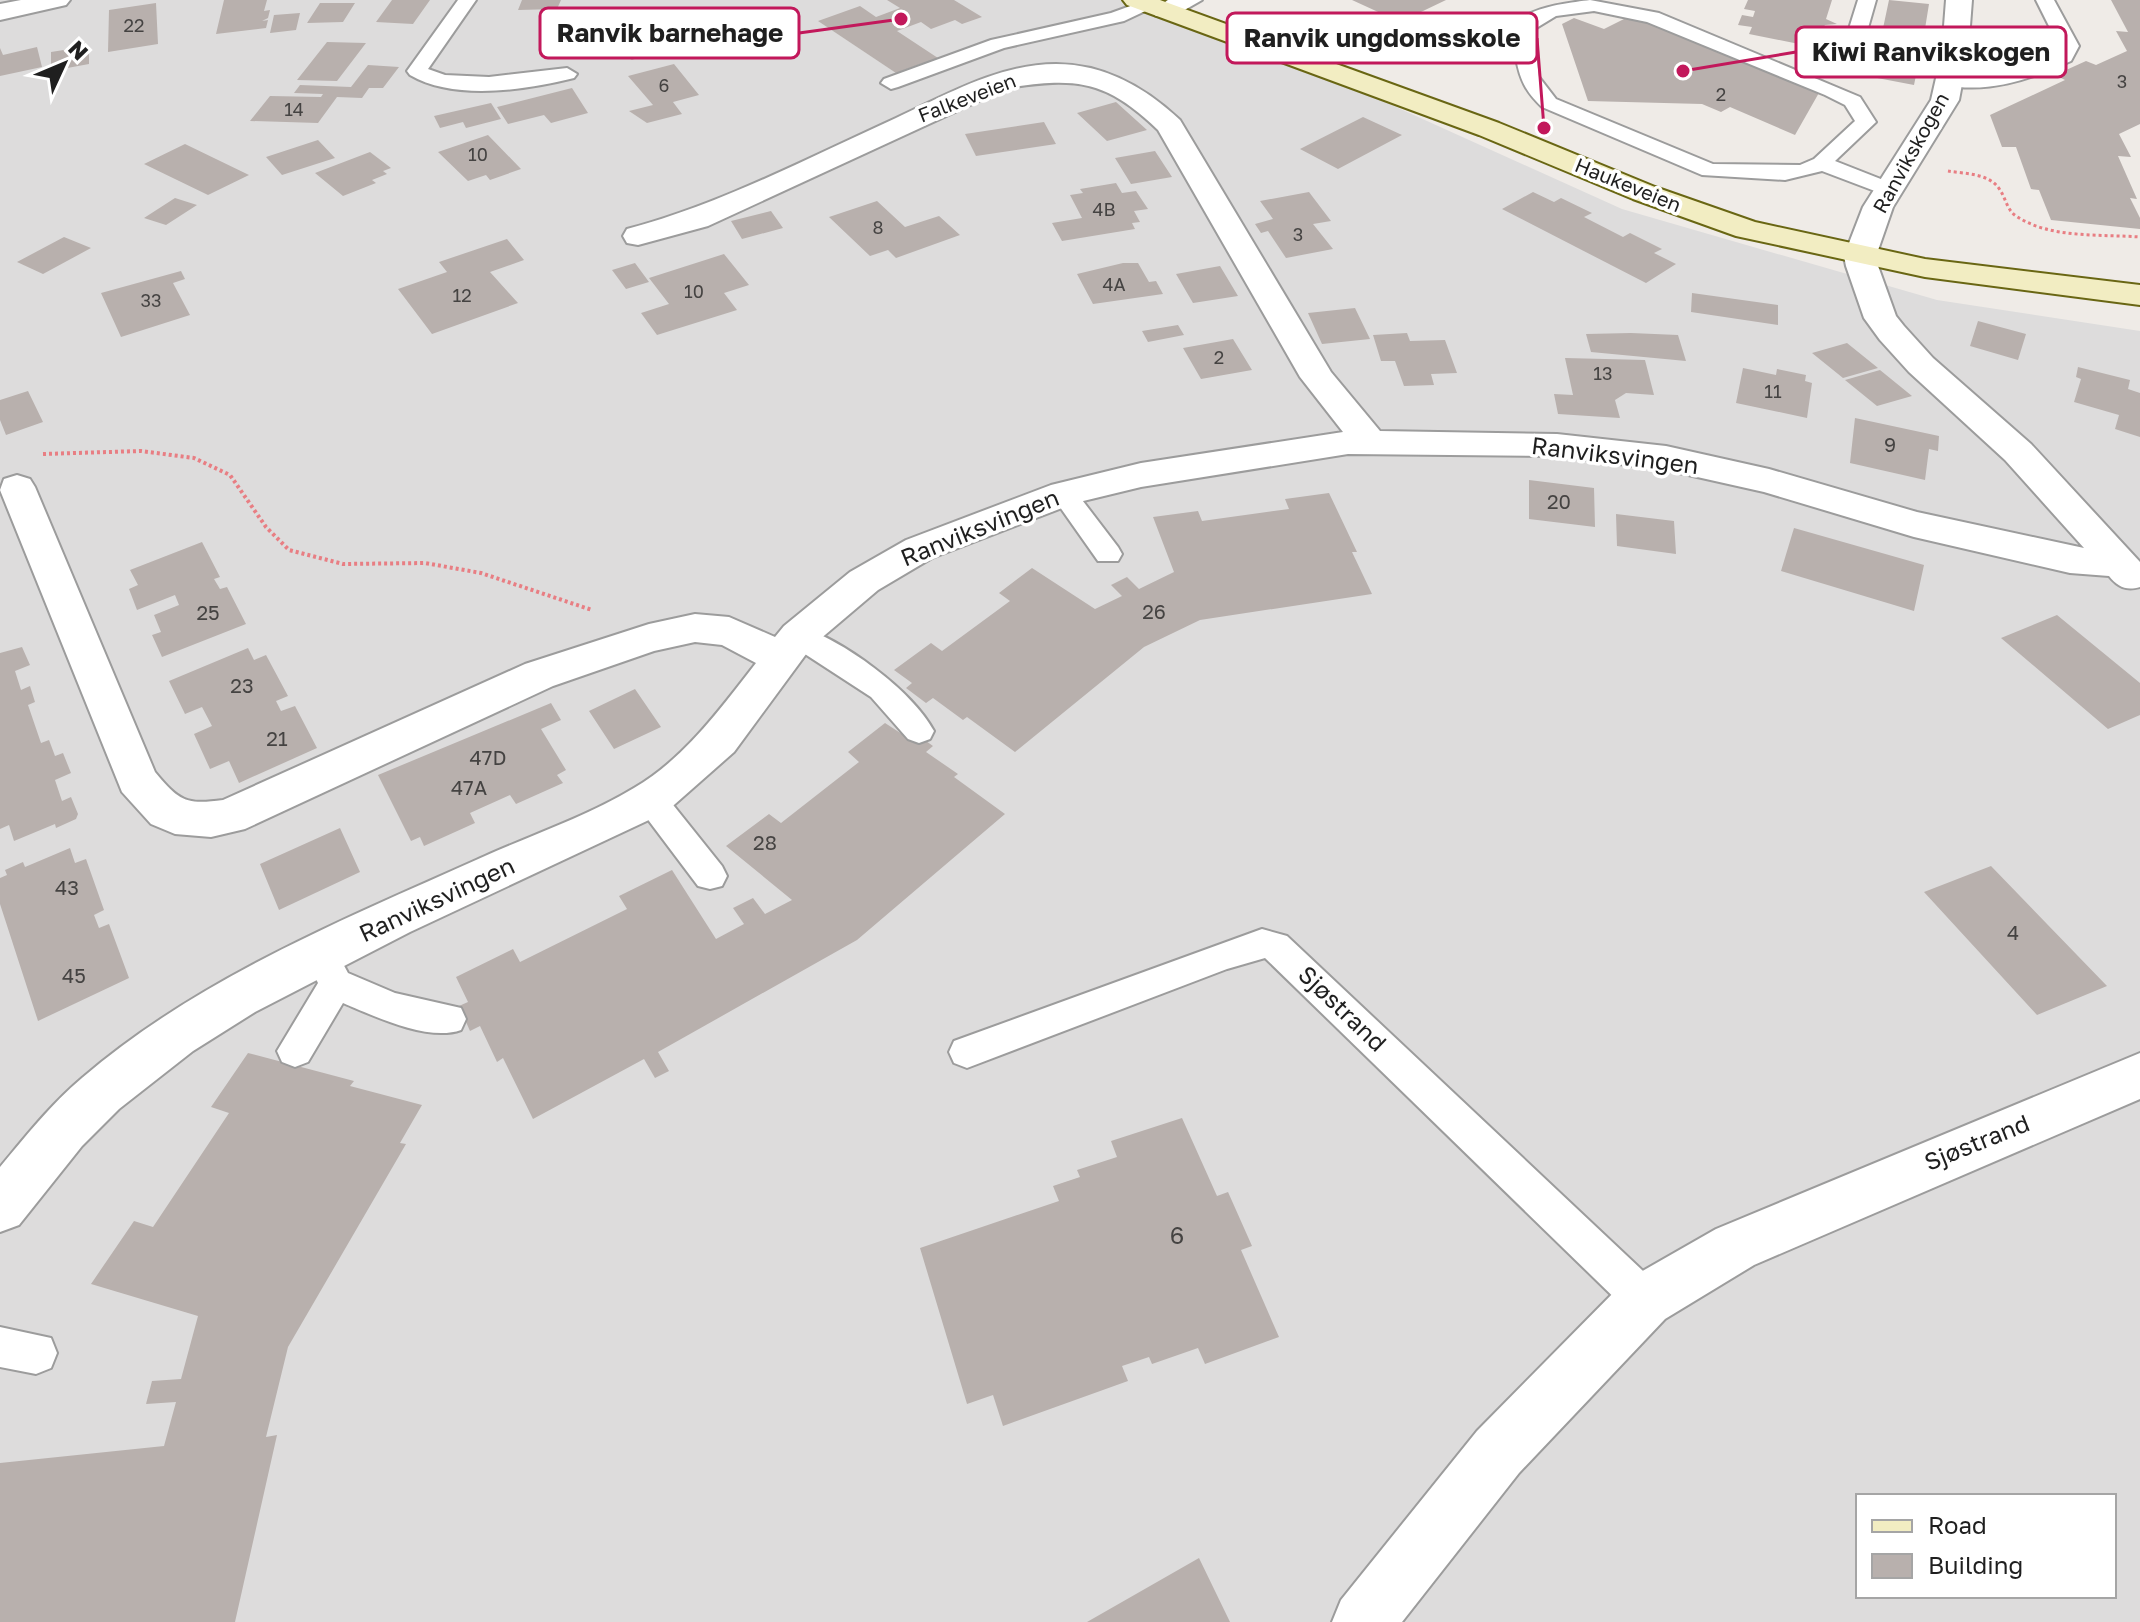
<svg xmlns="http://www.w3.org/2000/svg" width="2140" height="1622" viewBox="0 0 2140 1622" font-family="'Golos Text',sans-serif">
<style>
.residential{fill:#dddcdc;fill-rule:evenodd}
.building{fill:#b8b0ad}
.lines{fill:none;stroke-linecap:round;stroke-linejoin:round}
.lane-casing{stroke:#9c9c9c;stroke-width:4}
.street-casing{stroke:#9c9c9c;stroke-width:4}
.secondary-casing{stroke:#696613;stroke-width:4}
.path-far1{stroke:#e87e83;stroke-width:3;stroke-dasharray:3 3;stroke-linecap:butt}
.path{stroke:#e87e83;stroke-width:4;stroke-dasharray:3 3;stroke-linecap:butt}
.lane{fill:#fff;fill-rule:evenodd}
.street{fill:#fff;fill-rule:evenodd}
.secondary{fill:#f2edc2;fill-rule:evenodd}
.labels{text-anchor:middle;stroke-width:7;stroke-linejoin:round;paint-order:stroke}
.far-number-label{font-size:18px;fill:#454342}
.far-street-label{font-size:20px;fill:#1f1f1f;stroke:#fff}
.number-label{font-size:20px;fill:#454342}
.street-label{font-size:24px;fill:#1f1f1f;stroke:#fff}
.near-number-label{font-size:24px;fill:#454342}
.leader{fill:none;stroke:#c2185b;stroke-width:3}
.callout-dot{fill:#c2185b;stroke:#fff;stroke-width:3}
.callout{fill:#fff;stroke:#c2185b;stroke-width:3}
.callout-label{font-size:26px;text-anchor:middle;font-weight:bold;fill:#1f1f1f}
</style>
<rect width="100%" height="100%" fill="#efebe7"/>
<path class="residential" d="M0,0h1159l463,209 315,91 203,31v1291h-2140zM1858,1496h256v100h-256z"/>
<path class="building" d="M224,0h43l-3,11 6,-1 -2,8 -6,3 6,-1 -2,8 -50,6z
M392,0h38l-17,24 -37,-2z
M522,0h39l-4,9 -39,1z
M887,0h67l28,17 -20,7 -7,-4 -24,9 -10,-7 -24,9 47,31 -15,5 -6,-4 -27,10 -78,-52 42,-15 16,11 24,-9z
M1352,0h94l-46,22z
M1748,0h84l-6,19 11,5 -12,1 -10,15 -9,-2 -2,7 -55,-11 3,-7 -14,-2 4,-10 11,2 2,-6 -11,-2z
M1889,0l40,4 -6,37 -41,-8z
M2111,0h29v124l-21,10 12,23 -13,-1 19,43 -7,-1 10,20v11l-89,-9 -12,-30 -8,-1 -15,-42h-14l-12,-32 75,-35 -10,-5 31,-14 10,4 31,-14 -11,-20 12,1z
M156,3l2,41 -50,8 1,-42z
M320,3h35l-12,19 -36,1z
M300,13l-4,17 -26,3 4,-18z
M1630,16l17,5 173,70 -25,44 -65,-28 -9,5 -19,-8 -114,-3 -26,-77 12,-6 30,11z
M644,35l21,12 -33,13 -23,-13z
M1881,38l41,8 -8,39 -42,-8z
M327,42l39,1 -29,38 -40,-1z
M89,46v18l-38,7v-19z
M37,47l5,20 -42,9v-28l3,7z
M674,64l25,31 -26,7 9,12 -35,9 -18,-12 24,-6 -25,-29z
M368,65l31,2 -16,21h-14l-7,10 -25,-1 -19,26 -68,-2 20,-25 51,1 2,-3 -29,-1 6,-8 51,2z
M572,88l16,25 -37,10 -7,-8 -36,9 -11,-17z
M1116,102l31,28 -40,11 -30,-28z
M491,103l10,16 -35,9 -3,-6 -23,6 -6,-12z
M1363,117l39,18 -64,34 -38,-20z
M1044,122l12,22 -80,12 -11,-22z
M488,135l33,34 -31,11 -4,-5 -18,6 -30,-29z
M318,140l17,18 -53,17 -16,-18z
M185,144l64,31 -41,20 -64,-31z
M1155,151l17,26 -41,7 -16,-26z
M370,152l21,16 -8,3 4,3 -15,6 4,3 -33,13 -28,-23z
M1116,183l6,10 14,-2 12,18 -14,2 6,11 -8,1 3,6 -73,12 -10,-18 30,-5 -12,-23 13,-2 -3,-4z
M1309,192l22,29 -18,3 20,25 -47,9 -18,-27 -7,2 -6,-9 18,-5 -13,-18z
M1533,192l21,10 7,-4 31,15 -8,4 39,20 7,-4 32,16 -8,4 22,11 -30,19 -144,-74z
M175,198l22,7 -31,20 -22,-7z
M877,201l28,26 34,-11 21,19 -64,23 -8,-8 -18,6 -41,-39z
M771,211l12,17 -41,11 -11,-18z
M64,237l27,11 -48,26 -26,-12z
M507,239l17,21 -34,12 28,31 -86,31 -34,-45 49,-17 -8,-10z
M724,254l25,31 -25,8 13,17 -80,25 -16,-22 28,-9 -20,-26z
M635,263l14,19 -23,7 -14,-19z
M1123,263h15l11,19 7,-1 7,13 -70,10 -16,-30z
M1220,266l18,30 -45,7 -17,-29z
M181,271l4,8 -12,4 17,32 -69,22 -20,-44z
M1692,293l86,12v20l-87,-13z
M1355,308l15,31 -48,5 -14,-31z
M1978,321l48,13 -8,26 -48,-14z
M1178,325l6,10 -36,7 -6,-11z
M1407,333l3,8 35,-1 12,33 -26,1 3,11 -30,1 -9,-25h-14l-8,-26z
M1631,333l47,2 8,26 -95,-9 -5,-18z
M1233,339l19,31 -51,9 -18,-31z
M1847,343l31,25 -35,10 -31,-25z
M1565,358l80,2 9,35 -28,-2 -11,7 5,18 -62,-4 -4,-20 19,1z
M2078,367l52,13 -2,9 12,4v44l-25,-8 4,-14 -45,-13 7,-23 -5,-2z
M1743,368l33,7 1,-6 29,6 -1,6 7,2 -5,35 -71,-15z
M1880,370l32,26 -35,10 -32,-26z
M28,391l15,31 -37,13 -6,-15v-20z
M1855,418l84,18 -1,15 -9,-2 -4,31 -75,-17z
M1529,480l65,8 1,39 -66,-8z
M1329,493l28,59h-5l20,42 -172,26 -56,27 -129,105 -48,-35 -4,3 -30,-22 -7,5 -20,-15 6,-5 -18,-13 37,-27 11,8 68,-50 -11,-8 33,-25 63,41 27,-13 -11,-11 16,-8 12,12 35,-17 -21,-55 45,-6 4,10 87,-12 -4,-10z
M1616,514l58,7 2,33 -59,-8z
M1794,528l130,37 -10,46 -133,-40z
M202,542l18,35 -6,2 6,10 7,-2 19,37 -84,33 -10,-22 9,-3 -7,-17 25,-10 -4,-10 -38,15 -8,-21 9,-4 -8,-15z
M2057,615l83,68v32l-32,14 -107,-91z
M22,647l8,18 -15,6 6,19 9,-4 5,16 -7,3 13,38 8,-3 6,16 8,-3 8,20 -16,7 7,21 9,-4 7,17 -2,5 -20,9 -1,-4 -41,17 -5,-16 -9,4v-176z
M248,648l6,12 12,-5 22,41 -12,5 5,10 14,-5 22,42 -78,35 -10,-22 -19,8 -16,-35 18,-8 -10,-19 -17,7 -16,-33z
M635,689l26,38 -47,22 -25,-38z
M551,703l10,17 -20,9 25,41 -9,5 6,8 -47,21 -6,-9 -40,18 5,10 -51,23 -4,-9 -9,4 -33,-66z
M885,723l20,13 7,-5 21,15 -7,6 32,22 -4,3 51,37 -148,126 -199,112 11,19 -14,7 -11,-19 -111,60 -30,-61 -6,4 -17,-36 -10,5 -11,-25 9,-4 -12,-25 57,-28 7,13 107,-53 -8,-13 53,-26 44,69 28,-15 -11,-16 20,-10 12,16 27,-14 -66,-54 43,-32 12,9 78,-61 -11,-10z
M340,828l20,44 -81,38 -19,-46z
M70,848l5,15 11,-4 18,51 -10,5 5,13 10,-4 20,54 -91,43 -38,-117v-26l7,-3 -2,-5 18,-8 2,5z
M1991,866l116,120 -70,29 -113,-123z
M248,1053l106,28 -4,5 72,19 -22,38 6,1 -118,203 -22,90 11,-2 -42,187h-235v-159l164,-17 12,-44 -30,2 6,-23 29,-2 17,-63 -107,-32 43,-63 19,6 76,-114 -18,-6z
M1182,1118l35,78 11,-4 24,54 -11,4 38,87 -74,27 -7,-16 -46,16 -3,-7 -27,9 6,15 -125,45 -10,-31 -26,9 -47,-156 139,-47 -6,-15 27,-9 -3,-7 40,-13 -6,-16z
M1199,1558l31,64h-143z"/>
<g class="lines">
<g class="lane-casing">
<path id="lane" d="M458,0h18l-48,69 17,6 44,2 78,-9 10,6 -3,4c-48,12 -120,23 -164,-3l-3,-4z
M1147,0l11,5 -34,16 -120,27 -106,39 -7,2 -10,-6 3,-4 107,-39 120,-27z
M1590,0l69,13 201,84 16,25 -41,39 61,24 3,5 -11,6 -66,-25 -37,9 -83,-5 -160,-68c-16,-15 -22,-27 -26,-49 -2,-7 -5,-17 -4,-25 5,-26 57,-30 78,-33zM1594,11l53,11 178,73 20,10 10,16 -41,38 -14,6 -87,-1 -157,-65 -17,-22 -6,-47 23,-14z
M1858,0h18l-20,70 -10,6 -10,-6z
M2036,0h18l25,46 -8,15c-40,18 -85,34 -129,23l-3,-4 3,-4 65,-4 49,-19 3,-7z
M1064,485l9,3 45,59 4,7 -4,7h-20l-43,-61 -4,-6 4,-6z
M798,626c44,13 114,64 136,105l-4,8 -11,4 -11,-4 -37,-42 -83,-54 -5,-7 5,-7z
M651,788l11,3 60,75 5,10 -5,10 -12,3 -12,-3 -58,-77 -5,-9 5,-9z
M1262,929l25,7 372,350 6,14 -6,14 -14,6 -14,-6 -366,-356 -38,11 -260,99 -13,-5 -5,-11 5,-11z
M321,940l12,5 15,28 47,20 66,15 5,11 -5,11c-33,12 -87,-14 -118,-27l-35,59 -13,5 -13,-5 -5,-11 41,-68 -14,-28 5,-10z
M0,1327l51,11 6,15 -6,15 -15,6 -36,-7z"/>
</g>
<g class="street-casing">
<path id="street" d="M21,0h49l-4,5 -66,15v-16z
M1168,0h34l-28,16h-18l-4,-5z
M1946,0h26l-4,52 -9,48 -66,107 -17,49 2,10 18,50 8,10 29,32 98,86 109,118v25c-14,4 -22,0 -31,-11l-39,-3 -156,-36 -150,-45 -98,-22 -109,-14 -209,-2 -207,33 -66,16 -143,55 -54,32 -66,56 -78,106 -68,60 -256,120 -155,80 -62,39 -74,58 -37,37 -63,79 -19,7v-65c26,-31 51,-63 82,-89 116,-100 265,-160 403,-222 49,-22 103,-40 149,-68 49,-28 88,-81 122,-125l-34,-18 -27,-3 -41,9 -101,35 -308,143 -34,8 -36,-3 -24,-10 -29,-32 -122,-302 4,-11 13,-4 13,4 5,8 120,285c24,29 31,33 68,28l302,-136 124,-40 46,-10 34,3 46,20 9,-11 66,-54 56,-32 145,-55 90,-22 202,-31 -43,-55 -142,-247c-52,-50 -82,-53 -151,-42l-299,138 -70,19 -11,-2 -4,-7 4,-7c94,-25 181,-71 269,-111 50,-23 103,-54 160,-54 49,0 90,24 124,56l151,252 49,59 177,3 109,12 103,23 148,43 167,36 -79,-88 -96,-88 -29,-32 -16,-22 -18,-52 -2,-10 19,-49 68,-107 11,-48z
M2140,1053v46l-386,166 -89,54 -146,154 -117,149h-70l9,-22 136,-169 148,-150 91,-52z"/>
</g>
<g class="secondary-casing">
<path id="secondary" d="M1123,0h37l339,123 156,64 100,35 170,37 215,26v20l-215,-28 -189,-41 -103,-37 -154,-64 -352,-130z"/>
</g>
<path class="path-far1" d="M1948,171c17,3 42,2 52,19 6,9 7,20 16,26 34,23 85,18 124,21"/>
<path class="path" d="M43,454l98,-3 53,7 36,17 36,52 23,23 54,14 82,-1 56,10 111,37"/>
<use href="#lane" class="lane"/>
<use href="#street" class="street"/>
<use href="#secondary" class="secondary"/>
</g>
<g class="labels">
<g class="far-number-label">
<text x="134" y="32">22</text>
<text x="2122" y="88">3</text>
<text x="664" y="92">6</text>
<text x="1721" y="101">2</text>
<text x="294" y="116">14</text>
<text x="478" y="161">10</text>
<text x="1104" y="216">4B</text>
<text x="878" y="234">8</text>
<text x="1298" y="241">3</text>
<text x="1114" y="291">4A</text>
<text x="694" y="298">10</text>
<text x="462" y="302">12</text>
<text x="151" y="307">33</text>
<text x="1219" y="364">2</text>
<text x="1603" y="380">13</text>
<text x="1773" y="398">11</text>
</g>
<g class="far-street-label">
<text transform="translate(967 98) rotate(-21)" y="7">Falkeveien</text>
<text transform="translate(1911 153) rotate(-61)" y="7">Ranvikskogen</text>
<text transform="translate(1628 185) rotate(22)" y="7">Haukeveien</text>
</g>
<g class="number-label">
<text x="1890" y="452">9</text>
<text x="1559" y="509">20</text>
<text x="1154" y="619">26</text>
<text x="208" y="620">25</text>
<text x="242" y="693">23</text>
<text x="277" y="746">21</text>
<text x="488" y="765">47D</text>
<text x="469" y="795">47A</text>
<text x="765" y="850">28</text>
<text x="67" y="895">43</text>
<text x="2013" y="940">4</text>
<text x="74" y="983">45</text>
</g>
<g class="street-label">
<text transform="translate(1615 456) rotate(7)" y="8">Ranviksvingen</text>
<text transform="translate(980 528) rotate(-22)" y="8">Ranviksvingen</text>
<text transform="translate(437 900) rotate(-25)" y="8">Ranviksvingen</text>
<text transform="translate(1342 1009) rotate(44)" y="8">Sjøstrand</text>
<text transform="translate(1977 1143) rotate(-22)" y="8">Sjøstrand</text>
</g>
<g class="near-number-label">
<text x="1177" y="1244">6</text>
</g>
</g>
<path class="leader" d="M901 19L799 33M1544 128L1537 38M1683 71L1796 52"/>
<g class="callout-dot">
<circle cx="901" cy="19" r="8"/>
<circle cx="1544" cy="128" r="8"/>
<circle cx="1683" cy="71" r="8"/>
</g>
<g class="callout">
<rect x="540" y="8" width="259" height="50" rx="8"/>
<rect x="1227" y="13" width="310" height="50" rx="8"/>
<rect x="1796" y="27" width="270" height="50" rx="8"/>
</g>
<g class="callout-label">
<text x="670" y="42">Ranvik barnehage</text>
<text x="1382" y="47">Ranvik ungdomsskole</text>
<text x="1931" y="61">Kiwi Ranvikskogen</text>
</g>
<rect x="1856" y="1494" width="260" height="104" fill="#ffffff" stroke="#a5a5a5" stroke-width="2"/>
<rect x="1872" y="1520" width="40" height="12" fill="#f2edc2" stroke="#a5a5a5" stroke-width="2"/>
<text x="1928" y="1534" font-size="24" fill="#1f1f1f">Road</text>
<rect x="1872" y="1554" width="40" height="24" fill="#b8b0ad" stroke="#a5a5a5" stroke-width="2"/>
<text x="1928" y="1574" font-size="24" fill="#1f1f1f">Building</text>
<g transform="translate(64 64) rotate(46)" stroke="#ffffff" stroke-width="6" paint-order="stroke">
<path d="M0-6L14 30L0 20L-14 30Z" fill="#1f1f1f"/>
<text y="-12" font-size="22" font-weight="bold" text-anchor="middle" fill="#1f1f1f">N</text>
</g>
</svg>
